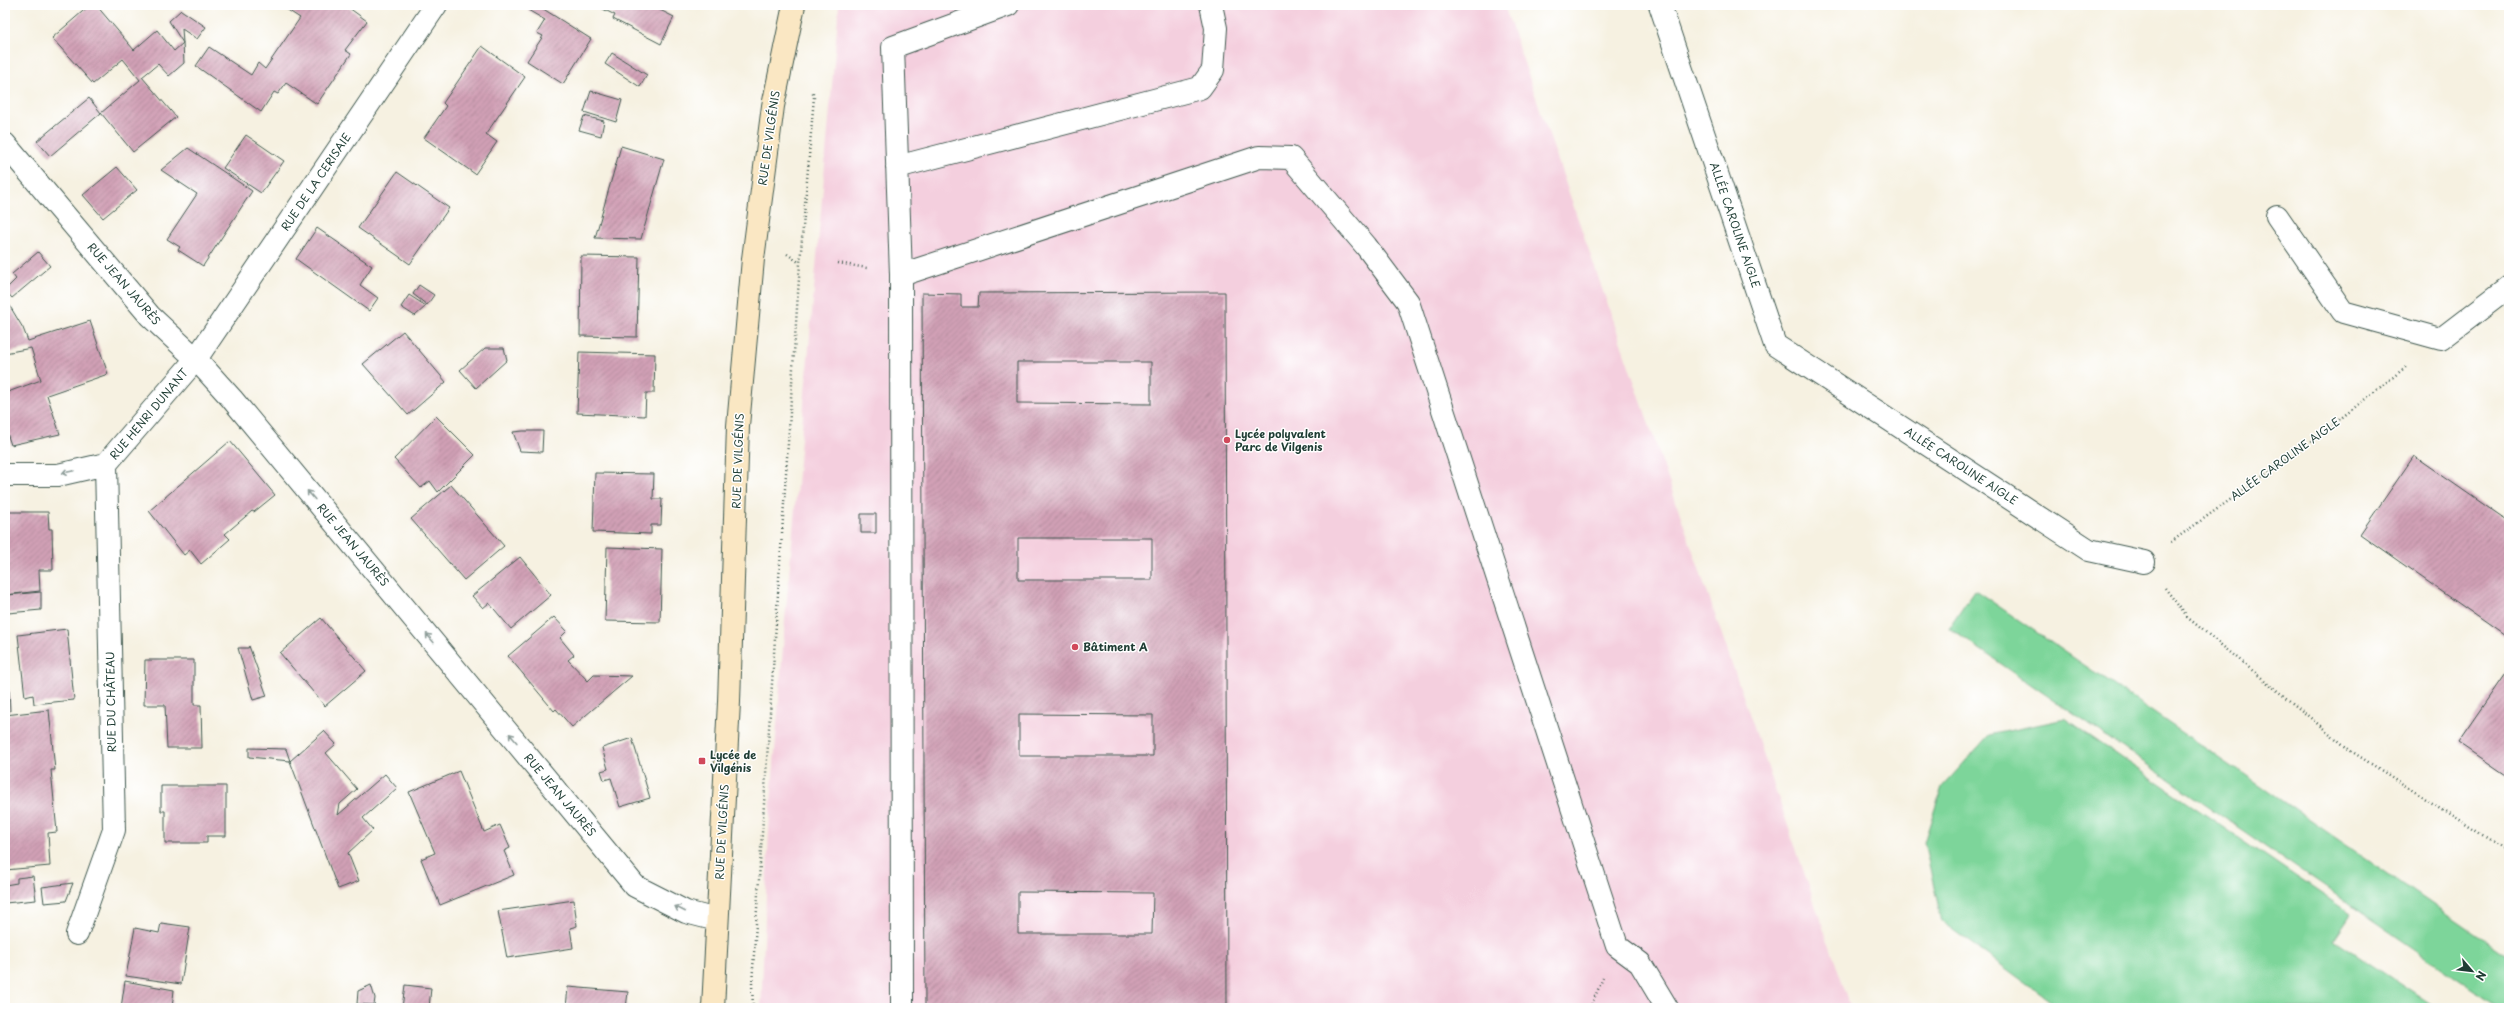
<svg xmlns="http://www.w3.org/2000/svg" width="2514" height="1013" viewBox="0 0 2514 1013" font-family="'Playpen Sans',sans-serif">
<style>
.built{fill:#f4cfde}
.grass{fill:#7dd59a;stroke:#4e8967}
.building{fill:url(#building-hatch);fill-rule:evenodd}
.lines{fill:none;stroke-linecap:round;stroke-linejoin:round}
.lane-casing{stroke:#3f584e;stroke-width:24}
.street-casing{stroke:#3f584e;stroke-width:24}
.secondary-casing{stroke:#3f584e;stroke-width:24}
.path{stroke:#3f584e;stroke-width:2.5;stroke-dasharray:1 3;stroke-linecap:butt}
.lane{stroke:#fff;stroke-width:22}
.street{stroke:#fff;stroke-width:22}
.secondary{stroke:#fae7c3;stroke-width:22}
.oneway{stroke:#8f9e9a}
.poi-dot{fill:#d1495b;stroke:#fff;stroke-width:1.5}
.labels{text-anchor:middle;stroke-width:3;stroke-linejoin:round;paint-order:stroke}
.street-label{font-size:11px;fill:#1f3d34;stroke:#fff}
.poi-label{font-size:11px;font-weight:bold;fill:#1f3d34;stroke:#fff;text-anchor:start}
</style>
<defs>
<pattern id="building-hatch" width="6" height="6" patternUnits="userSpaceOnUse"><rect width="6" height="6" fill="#d1a0b6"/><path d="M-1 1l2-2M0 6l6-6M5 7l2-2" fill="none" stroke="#a98495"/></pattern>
</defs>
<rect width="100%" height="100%" fill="#fff"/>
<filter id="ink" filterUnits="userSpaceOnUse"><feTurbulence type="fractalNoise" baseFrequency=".025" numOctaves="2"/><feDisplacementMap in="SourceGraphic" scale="8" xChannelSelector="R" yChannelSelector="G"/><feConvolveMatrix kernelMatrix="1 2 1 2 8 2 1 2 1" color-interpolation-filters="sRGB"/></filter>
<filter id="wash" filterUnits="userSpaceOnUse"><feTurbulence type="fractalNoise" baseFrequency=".012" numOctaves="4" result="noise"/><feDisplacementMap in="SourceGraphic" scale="16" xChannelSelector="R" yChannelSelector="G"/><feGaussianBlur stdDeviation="0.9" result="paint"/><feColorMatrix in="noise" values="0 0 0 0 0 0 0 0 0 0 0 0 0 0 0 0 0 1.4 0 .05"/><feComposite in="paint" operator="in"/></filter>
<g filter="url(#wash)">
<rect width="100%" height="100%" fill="#f6f1e1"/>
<path class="built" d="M839,5h665l347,1003h-1090l8,-180 16,-207z"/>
<path class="grass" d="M1975,590l534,367v51h-9l-551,-380z
M2065,719l286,195 -17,25 103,69h-377l-118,-86 -18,-80 18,-55 47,-52z"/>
<g id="blocks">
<path class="building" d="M90,5h6l38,45 23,-20 17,21 9,-8 1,20 -15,13 -11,-12 -16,13 34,40 -43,35 -32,-39 39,-33 -17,-21 -30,25 -41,-46z
M280,5h65l22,16 -22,29 6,4 -34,50 -31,-21 -8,11 -4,-2 -13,20 -65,-46 13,-19 42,28 7,-12 7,6 35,-51z
M531,5h6l54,34 -28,45 -36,-23 16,-25 -6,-3 8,-13 -17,-10z
M595,5h55l24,12 -13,27 -48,-25 2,-4z
M181,10l25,17 -9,12 -15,-10 1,14 -14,-22z
M482,46l43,31 -39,57 11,8 -22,32 -51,-36 22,-32 -3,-3z
M612,53l35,22 -7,12 -35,-23z
M591,91l31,9 -6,22 -32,-10z
M89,98l12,15 -51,43 -13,-15z
M584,116l20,5 -3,15 -22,-6z
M246,135l38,26 -23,32 -38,-25z
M621,146l43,13 -23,80 -46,-1z
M188,148l64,43 -49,75 -25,-16 2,-3 -13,-8 30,-45 -36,-24z
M117,167l20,23 -34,28 -20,-23z
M397,172l52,36 -39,56 -52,-36z
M317,228l55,38 -12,19 18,13 -9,13 -73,-52z
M38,252l12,14 -38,32 -7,-8 11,-11 -4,-5z
M581,256l58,1 -2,80 -57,-1z
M419,285l15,10 -7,10 -14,-11z
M1225,292l2,716h-302l-3,-715 39,1v13h17l1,-14zM1017,362h134v42l-134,-1zM1018,538h134v42h-134zM1019,714l134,1v41h-134zM1018,892l135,1 -1,41h-134z
M409,295l17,11 -11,10 -14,-9z
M8,303l15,25 5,13 62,-20 18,53 -61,21 13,39 -49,11 -6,-18v-34l36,-13 -10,-32 -26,5v-48z
M403,331l43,51 -38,33 -45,-51z
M485,348h19l3,12 -31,28 -16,-18z
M579,352l76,2 -1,39h-8l-1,23 -68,-3z
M436,416l39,39 -37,37 -8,-11 -9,7 -27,-29z
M523,431h20l-1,21 -22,-1 -7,-19z
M230,441l45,54 -21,17 -2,-1 -27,23 5,5 -29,25 -11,-14 -6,5 -35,-44z
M2414,456l95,66 -1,116 -148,-104z
M595,473l59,1 -1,25h9l-1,26h-10v9l-58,-2z
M451,485l53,61 -40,34 -53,-61z
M5,512h43l1,17h3l1,41h-14l1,21 -35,4z
M861,514h15v19h-15z
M607,547l55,2 -2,73 -55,-1z
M520,557l31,38 -40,34 -22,-26 -6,5 -11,-12z
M41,592v18l-33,3 -1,-18z
M554,617l13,14 -7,7 14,17 -6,5 20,21 6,-6 38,1 -60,51 -16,-18 -2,2 -46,-55z
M321,618l45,53 -41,35 -45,-53z
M67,629l7,71 -40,4 -1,-9 -8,2 -7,-62z
M249,646l18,50 -14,4 -15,-52h10z
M145,660h49v45h7l1,43h-35l-2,-43h-21z
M2509,668v109l-51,-35z
M5,689h4l1,22 -5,1z
M49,710l6,60h-4l6,62 -9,1 2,33 -45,4v-155z
M324,731l12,13 -10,9 31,36 -17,15 -2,11 47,-41 12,14 -34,30 10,12 -25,23 11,28 -21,8 -48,-128z
M632,738l18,60 -30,9 -9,-29 -7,2 -3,-9 7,-2 -6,-21z
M249,748l37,1 4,12 -41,-4z
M459,771l25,61 16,-7 10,23 -6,3 10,24 -74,30 -19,-46 14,-6 -26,-61z
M161,786h65v50h-19v7h-42v-32h-4z
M33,876l3,24 -31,3v-18l12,-2v-5z
M73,883l-7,18 -22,2 -2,-16z
M574,900l3,26 -7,2 3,20 -66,10 -9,-47z
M161,923l29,4 -9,57 -55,-8 9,-48 24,5z
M125,981l49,9 -2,18h-51z
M371,985l4,13 -1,7 -17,-1 1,-13z
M405,985l26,3 -2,20h-27z
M568,987l60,5 -2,16h-60z"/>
</g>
</g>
<g filter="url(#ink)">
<use href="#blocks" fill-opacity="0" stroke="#3f584e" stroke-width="1"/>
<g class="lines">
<g class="lane-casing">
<path id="lane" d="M1660,5l115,340 314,205 55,12
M897,167l303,-79 13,-18 3,-42 -5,-23
M2277,216l66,96 98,27 68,-52
M901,275l358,-118 32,1 75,88 42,56 209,644 23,17 27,45
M902,1008l-1,-733 -8,-228 115,-42"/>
</g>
<g class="street-casing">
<path id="street" d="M5,144l145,172 46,43 36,40 403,487 51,26 31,8
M5,475h53l48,-11 90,-105 240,-354
M77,934l37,-104 -8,-366"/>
</g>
<g class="secondary-casing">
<path id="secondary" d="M713,1008l16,-306 9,-276 15,-167 20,-153 21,-101"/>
</g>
<path class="path" d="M787,254l13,9
M838,263l29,5
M2171,542l140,-100 96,-76
M2165,588l22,29 164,134 158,101
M753,1008l-1,-24 48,-721 14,-166 -2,-6
M1590,1008l13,-30"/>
<use href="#lane" class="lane"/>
<use href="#street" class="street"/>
<use href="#secondary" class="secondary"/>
</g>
<defs><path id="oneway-shaft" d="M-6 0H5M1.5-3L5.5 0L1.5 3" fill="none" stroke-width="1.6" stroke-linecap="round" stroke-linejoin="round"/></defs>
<g class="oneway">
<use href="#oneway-shaft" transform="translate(68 472) rotate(168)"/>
<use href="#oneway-shaft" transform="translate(311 495) rotate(-130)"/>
<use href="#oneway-shaft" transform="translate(430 638) rotate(-130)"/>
<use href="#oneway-shaft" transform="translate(513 738) rotate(-130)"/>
<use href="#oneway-shaft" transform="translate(680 909) rotate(-153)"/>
</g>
</g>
<g class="poi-dot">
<circle cx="1227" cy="440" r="4"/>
<circle cx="1075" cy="647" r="4"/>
<rect x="698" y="757" width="8" height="8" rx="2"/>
</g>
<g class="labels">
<g class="street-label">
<text transform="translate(769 138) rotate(-82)" y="4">RUE DE VILGÉNIS</text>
<text transform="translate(316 182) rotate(-56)" y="4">RUE DE LA CERISAIE</text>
<text transform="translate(1735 225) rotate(71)" y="4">ALLÉE CAROLINE AIGLE</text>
<text transform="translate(124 284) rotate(49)" y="4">RUE JEAN JAURÈS</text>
<text transform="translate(149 414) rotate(-50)" y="4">RUE HENRI DUNANT</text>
<text transform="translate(2285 459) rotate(-36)" y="4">ALLÉE CAROLINE AIGLE</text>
<text transform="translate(738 461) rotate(-88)" y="4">RUE DE VILGÉNIS</text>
<text transform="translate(1961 466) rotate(33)" y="4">ALLÉE CAROLINE AIGLE</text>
<text transform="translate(353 545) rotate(50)" y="4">RUE JEAN JAURÈS</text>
<text transform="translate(111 702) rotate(-91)" y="4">RUE DU CHÂTEAU</text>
<text transform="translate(560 795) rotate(50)" y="4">RUE JEAN JAURÈS</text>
<text transform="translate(722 832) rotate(-87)" y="4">RUE DE VILGÉNIS</text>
</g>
<g class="poi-label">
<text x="1235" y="438">Lycée polyvalent<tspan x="1235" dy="13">Parc de Vilgenis</tspan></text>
<text x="1083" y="651">Bâtiment A</text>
<text x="710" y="759">Lycée de<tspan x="710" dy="13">Vilgénis</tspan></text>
</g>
</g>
<rect width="2514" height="1013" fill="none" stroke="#fff" stroke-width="20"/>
<g transform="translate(2472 971) rotate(118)" stroke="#ffffff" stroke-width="3" paint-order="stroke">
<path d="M0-3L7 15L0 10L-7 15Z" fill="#1f3d34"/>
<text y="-6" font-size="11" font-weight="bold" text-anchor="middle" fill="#1f3d34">N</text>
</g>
</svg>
